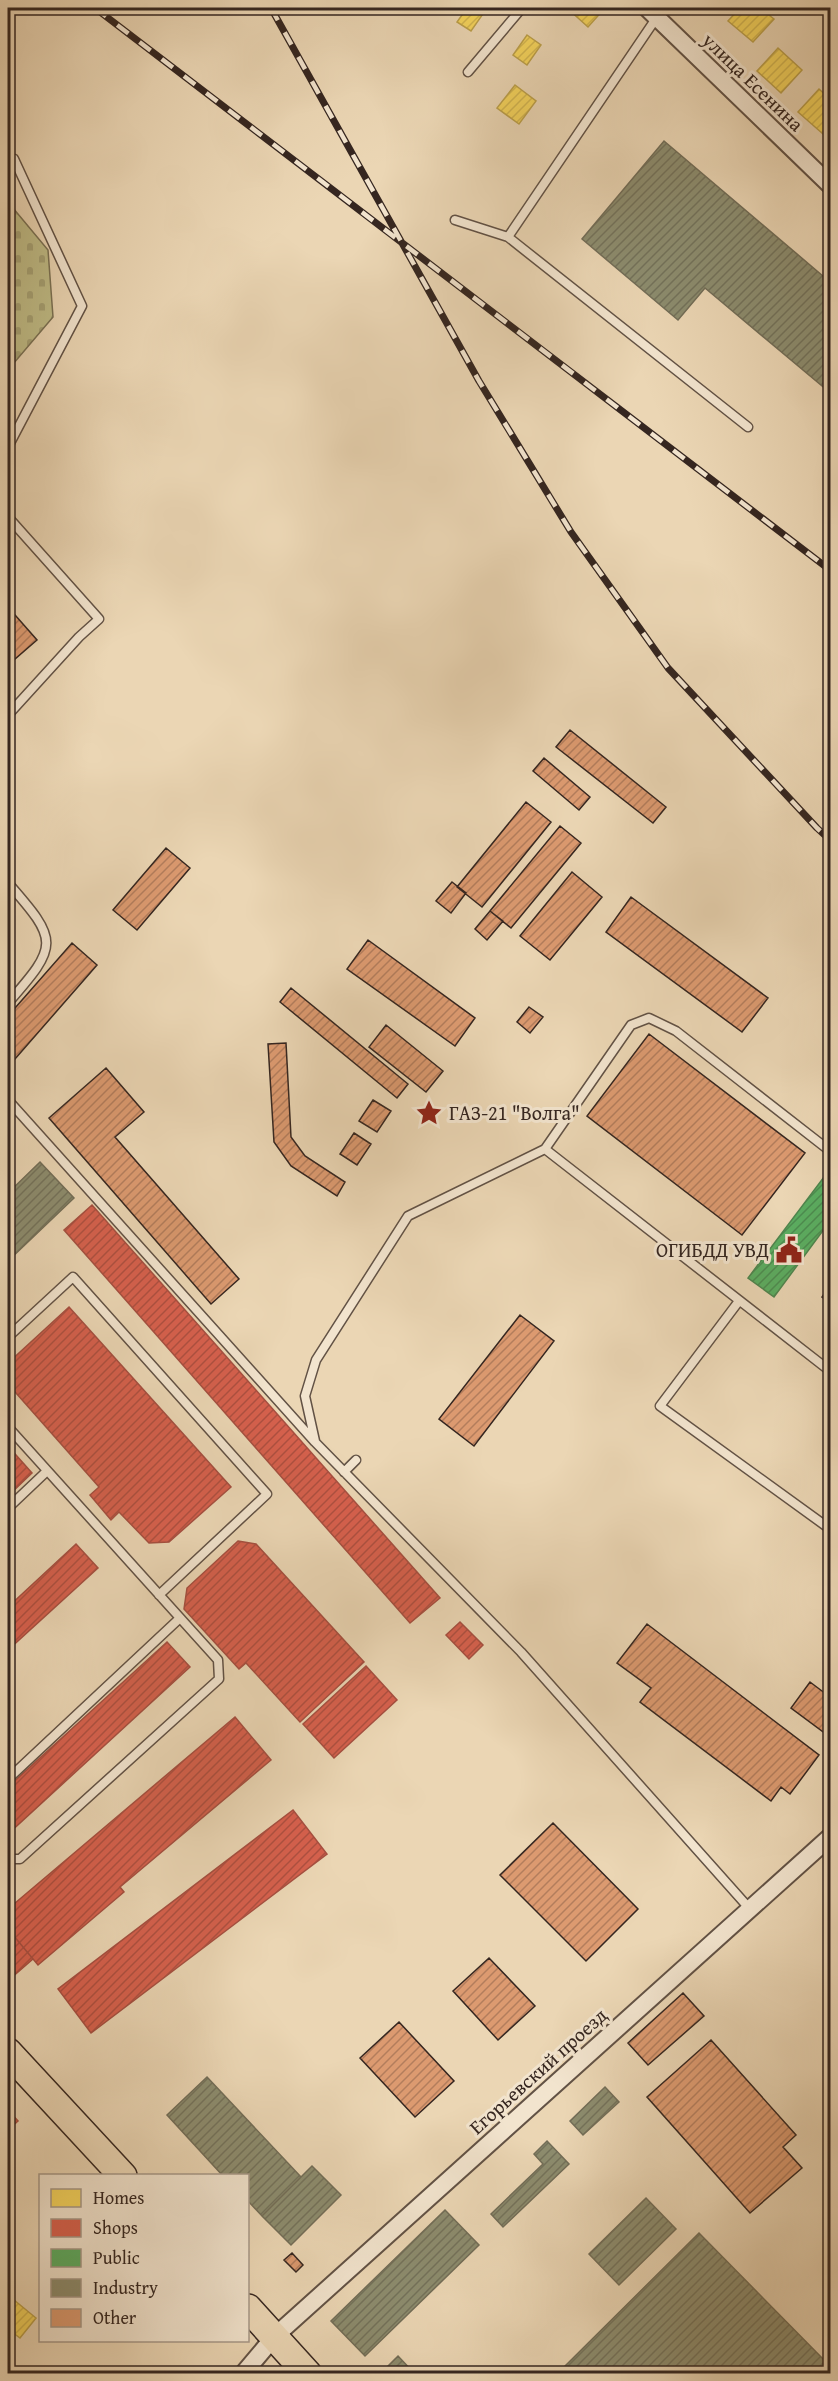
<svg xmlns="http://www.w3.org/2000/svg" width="838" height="2381" viewBox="0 0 838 2381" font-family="'Gentium Book Plus',serif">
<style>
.cemetery{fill:url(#cemetery-stones);stroke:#7a7154;stroke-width:1.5}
.homes{fill:url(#homes-hatch);stroke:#bca04a;stroke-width:1.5}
.shops{fill:url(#shops-hatch);stroke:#a64f40;stroke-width:1.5}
.public{fill:url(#public-hatch);stroke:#4f854e;stroke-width:1.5}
.industry{fill:url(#industry-hatch);stroke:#726d57;stroke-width:1.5}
.building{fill:url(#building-hatch);stroke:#352620;stroke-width:1.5}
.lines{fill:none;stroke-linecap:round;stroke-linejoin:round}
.lane-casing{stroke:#625245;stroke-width:11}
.street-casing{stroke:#625245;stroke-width:20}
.primary-casing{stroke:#352620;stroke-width:30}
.lane{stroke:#f2e4ce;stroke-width:8}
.street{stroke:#f2e4ce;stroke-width:16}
.primary{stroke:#ebd6b4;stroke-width:27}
.rail-casing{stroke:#352620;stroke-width:7}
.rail{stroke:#f2e4ce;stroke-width:4.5;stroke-dasharray:14;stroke-linecap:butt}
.labels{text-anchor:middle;stroke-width:6;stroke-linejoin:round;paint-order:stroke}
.street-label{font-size:20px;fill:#352620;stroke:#f2e4ce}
.poi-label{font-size:20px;fill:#352620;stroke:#f2e4ce;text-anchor:start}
</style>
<defs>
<pattern id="cemetery-stones" width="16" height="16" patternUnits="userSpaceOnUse" patternTransform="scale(1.5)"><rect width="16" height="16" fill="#bfbc87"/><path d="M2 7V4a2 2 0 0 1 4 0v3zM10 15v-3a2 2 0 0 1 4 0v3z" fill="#a5a174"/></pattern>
<pattern id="homes-hatch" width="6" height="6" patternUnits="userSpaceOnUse" patternTransform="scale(1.5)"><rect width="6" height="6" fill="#f6d55c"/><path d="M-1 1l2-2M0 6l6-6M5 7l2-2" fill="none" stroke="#d4b750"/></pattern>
<pattern id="shops-hatch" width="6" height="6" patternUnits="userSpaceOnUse" patternTransform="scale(1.5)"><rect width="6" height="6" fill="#d6604d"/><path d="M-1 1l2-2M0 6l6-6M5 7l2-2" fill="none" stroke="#ae4f40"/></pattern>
<pattern id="public-hatch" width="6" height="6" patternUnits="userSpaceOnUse" patternTransform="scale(1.5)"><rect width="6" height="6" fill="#5aae61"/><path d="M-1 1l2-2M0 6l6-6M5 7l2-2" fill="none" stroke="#4b8d50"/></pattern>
<pattern id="industry-hatch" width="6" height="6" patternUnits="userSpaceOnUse" patternTransform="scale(1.5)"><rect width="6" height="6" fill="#8c8c6e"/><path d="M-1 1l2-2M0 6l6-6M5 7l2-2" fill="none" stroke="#73725a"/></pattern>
<pattern id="building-hatch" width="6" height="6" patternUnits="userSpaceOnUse" patternTransform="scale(1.5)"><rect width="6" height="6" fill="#dc9a70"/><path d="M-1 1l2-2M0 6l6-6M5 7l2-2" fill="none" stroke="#b37d5c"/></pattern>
</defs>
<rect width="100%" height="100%" fill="#ebd6b4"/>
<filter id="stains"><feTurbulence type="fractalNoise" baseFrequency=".00333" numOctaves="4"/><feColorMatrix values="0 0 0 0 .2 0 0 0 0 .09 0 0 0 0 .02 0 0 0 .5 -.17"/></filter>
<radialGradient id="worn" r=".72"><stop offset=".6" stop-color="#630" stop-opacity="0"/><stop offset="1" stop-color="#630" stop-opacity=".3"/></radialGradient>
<path class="cemetery" d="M8,202l40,48 5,67 -45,53z"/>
<path class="homes" d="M467,8h13l5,3 -14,20 -14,-9z
M567,8h38l-17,19z
M740,8h20l14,11 -21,23 -25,-21z
M825,8h5v12l-9,-9z
M527,35l14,10 -14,20 -14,-10z
M778,48l24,22 -21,23 -24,-22z
M515,85l21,16 -17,23 -22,-16z
M819,89l11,10v26l-7,9 -25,-22z
M8,2295l28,23 -16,20 -12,-9z"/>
<path class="shops" d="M92,1205l348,393 -30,25 -346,-393z
M69,1307l162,180 -62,55 -20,1 -30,-31 -8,8 -21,-25 9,-8 -91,-103v-21z
M8,1446l24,27 -24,23z
M238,1541l18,3 108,118 -64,60 -54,-59 -7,6 -55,-60 3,-21z
M76,1544l22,24 -90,82v-43z
M460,1622l23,23 -14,14 -23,-24z
M167,1642l23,25 -182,167v-47z
M366,1666l31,34 -63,58 -31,-34z
M235,1717l36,43 -151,127 4,5 -86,73 -30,-36v-20z
M293,1810l34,44 -236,179 -33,-44z
M8,1929l25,30 -22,19 -3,-5z
M8,2110l10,11 -10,9z"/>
<path class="public" d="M830,1169v52l-56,76 -26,-19z"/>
<path class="industry" d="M664,141l166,141v106l-2,3 -123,-103 -27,32 -96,-81z
M40,1162l34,36 -66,63v-68z
M207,2077l94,100 -39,39 -14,-15v-25h-25l-56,-61z
M605,2087l14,15 -36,33 -13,-14z
M547,2141l22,23 -66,63 -12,-13 52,-50 -9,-10z
M312,2166l29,29 -50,50 -29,-29z
M646,2198l30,31 -57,56 -30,-31z
M445,2210l34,35 -114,111 -34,-35z
M699,2233l131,133v8h-273z
M398,2356l17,18h-35z"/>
<path class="building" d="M8,607l29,33 -29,25z
M570,730l96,77 -13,16 -97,-76z
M544,758l46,39 -11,13 -46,-39z
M526,802l25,20 -69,85 -25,-20z
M560,826l21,17 -70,85 -21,-17z
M166,848l24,20 -53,62 -24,-20z
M572,872l30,25 -52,63 -30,-24z
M452,882l14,11 -15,20 -15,-12z
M631,897l137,101 -26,34 -136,-100z
M490,911l13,10 -16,19 -12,-11z
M368,940l107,78 -20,28 -108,-77z
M72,943l25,22 -89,102v-51z
M291,988l117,96 -11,14 -117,-96z
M529,1007l14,10 -13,16 -13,-11z
M386,1025l57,46 -17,21 -57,-45z
M649,1034l156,119 -63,82 -155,-119z
M286,1043l5,94 14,19 40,26 -8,14 -46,-30 -17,-24 -6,-98z
M106,1068l38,44 -29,25 124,142 -28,25 -162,-186z
M373,1100l18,11 -14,21 -18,-11z
M354,1133l17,11 -14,21 -17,-11z
M830,1285v18l-8,-6z
M520,1315l34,26 -80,105 -35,-27z
M647,1624l172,131 -29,39 -9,-7 -10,14 -131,-99 11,-14 -34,-25z
M810,1682l20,15v40l-39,-29z
M553,1823l85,86 -52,52 -86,-86z
M489,1958l46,48 -37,34 -45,-49z
M683,1993l21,23 -56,49 -20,-22z
M399,2022l55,59 -39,36 -55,-59z
M711,2040l85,95 -13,12 19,21 -52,45 -103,-116z
M292,2253l11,12 -7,7 -12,-12z"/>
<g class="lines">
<g class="lane-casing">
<path id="lane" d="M657,17l-149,220 240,190
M468,72l54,-64
M455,220l53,17
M8,447l74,-141 -68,-147
M8,517l91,102 -20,18 -71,78
M8,883c51,58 51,62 0,120
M8,1100l307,342 206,210 228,256
M545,1149l285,222
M739,1301l-79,105 170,123
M8,1337l65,-60 194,217 -108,101
M8,1427l210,233 1,19 -199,180h-12
M315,1441l-10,-45 11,-36 92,-144 137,-67 86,-124 18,-7 27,13 154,120
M344,1472l12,-12
M8,1508l39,-37
M8,1779l172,-161"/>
</g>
<g class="street-casing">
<path id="street" d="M647,8l183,177
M243,2374l31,-37 556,-500"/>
</g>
<g class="primary-casing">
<path id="primary" d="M8,2052l115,124
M248,2308l60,66"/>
</g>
<use href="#lane" class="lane"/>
<use href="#street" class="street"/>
<use href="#primary" class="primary"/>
<g class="rail-casing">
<path id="rail" d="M95,8l735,562
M271,8l208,373 92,151 97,136 149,160 13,12"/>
</g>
<use href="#rail" class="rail"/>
</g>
<defs>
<g id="sight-bare" transform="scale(2.07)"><path d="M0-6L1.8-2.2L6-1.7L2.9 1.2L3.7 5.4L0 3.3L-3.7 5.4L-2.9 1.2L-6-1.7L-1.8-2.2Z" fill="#8f2418" stroke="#f2e4ce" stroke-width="2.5" paint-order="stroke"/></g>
<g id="civic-bare" transform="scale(2.07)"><path d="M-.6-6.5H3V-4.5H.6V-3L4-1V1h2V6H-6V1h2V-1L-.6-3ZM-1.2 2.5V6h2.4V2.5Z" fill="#8f2418" stroke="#f2e4ce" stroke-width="2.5" paint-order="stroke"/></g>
</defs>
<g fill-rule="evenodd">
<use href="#sight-bare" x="429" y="1113"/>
<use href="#civic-bare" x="789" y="1250"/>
</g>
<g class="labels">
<g class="street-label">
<text transform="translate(753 82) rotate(44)" y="7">улица Есенина</text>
<text transform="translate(538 2071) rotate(-42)" y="7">Егорьевский проезд</text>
</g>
<g class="poi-label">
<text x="449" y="1120">ГАЗ-21 "Волга"</text>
<text x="769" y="1257" text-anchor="end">ОГИБДД УВД</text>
</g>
</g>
<rect width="838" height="2381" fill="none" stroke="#ebd6b4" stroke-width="30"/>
<rect x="9" y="9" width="820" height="2363" fill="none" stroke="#352620" stroke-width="3"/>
<rect x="15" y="15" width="808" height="2351" fill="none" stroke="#352620" stroke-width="1.5"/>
<rect x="39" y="2174" width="210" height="168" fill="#f2e4ce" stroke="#a69888" stroke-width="1.5"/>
<rect x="51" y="2189" width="30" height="18" fill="#f6d55c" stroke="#a69888" stroke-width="1.5"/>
<text x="93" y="2204" font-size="18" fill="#352620">Homes</text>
<rect x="51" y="2219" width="30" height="18" fill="#d6604d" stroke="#a69888" stroke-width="1.5"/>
<text x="93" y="2234" font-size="18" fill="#352620">Shops</text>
<rect x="51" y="2249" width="30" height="18" fill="#5aae61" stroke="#a69888" stroke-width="1.5"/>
<text x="93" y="2264" font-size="18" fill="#352620">Public</text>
<rect x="51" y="2279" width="30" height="18" fill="#8c8c6e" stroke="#a69888" stroke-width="1.5"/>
<text x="93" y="2294" font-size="18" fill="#352620">Industry</text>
<rect x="51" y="2309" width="30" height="18" fill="#dc9a70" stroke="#a69888" stroke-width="1.5"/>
<text x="93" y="2324" font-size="18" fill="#352620">Other</text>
<rect width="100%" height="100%" filter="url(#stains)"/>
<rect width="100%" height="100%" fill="url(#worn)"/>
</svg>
